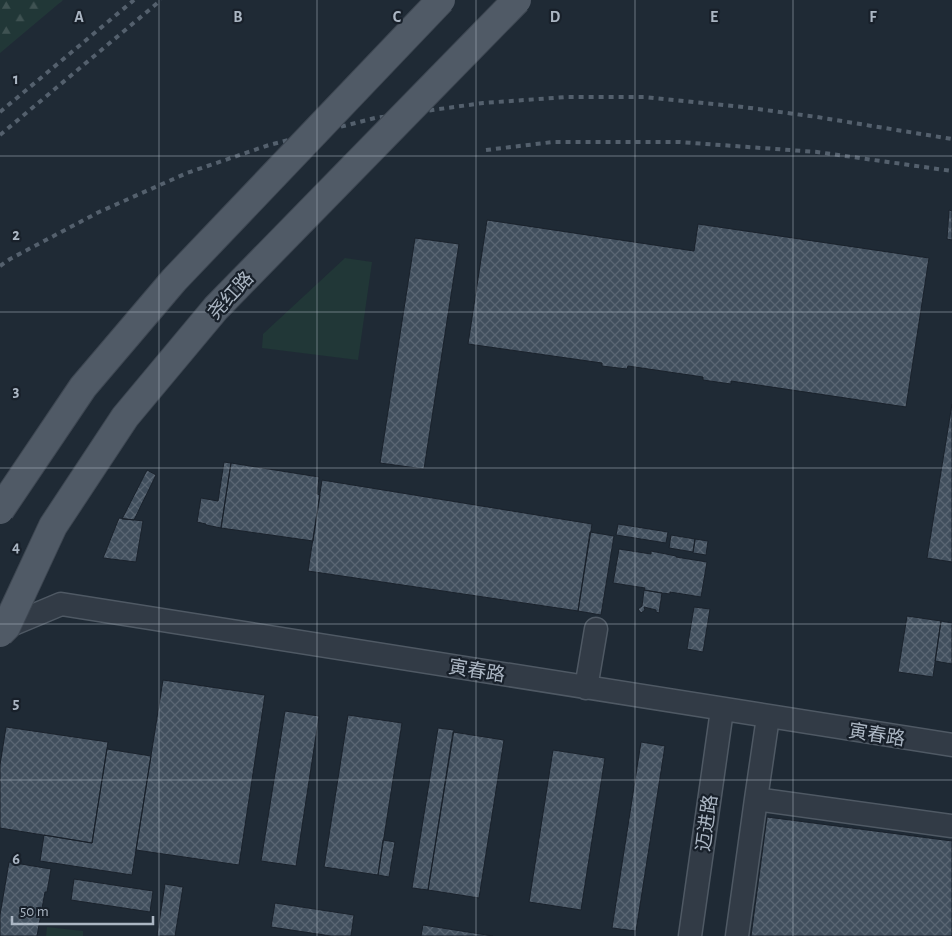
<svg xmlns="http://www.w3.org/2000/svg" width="952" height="936" viewBox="0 0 952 936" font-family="'Alegreya Sans','Noto Sans SC',sans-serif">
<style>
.forest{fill:url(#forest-firs)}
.garden{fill:#213737}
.building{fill:url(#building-cross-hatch);stroke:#1a222c}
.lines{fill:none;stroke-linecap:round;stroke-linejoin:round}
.minor-casing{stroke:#4f5964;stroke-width:25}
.minor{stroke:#323b46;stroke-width:22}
.rail{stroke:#54606d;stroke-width:4;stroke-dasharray:5 5;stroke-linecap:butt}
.major-bridge-casing{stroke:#3e4752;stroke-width:30;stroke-linecap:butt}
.major-bridge{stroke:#505a66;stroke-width:28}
.grid{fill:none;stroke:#abb6c3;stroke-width:1;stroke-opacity:0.55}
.labels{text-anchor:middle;stroke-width:4.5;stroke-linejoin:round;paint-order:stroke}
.street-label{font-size:19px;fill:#abb6c3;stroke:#18202a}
.grid-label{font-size:16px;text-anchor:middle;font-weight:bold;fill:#abb6c3;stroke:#18202a;stroke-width:4.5;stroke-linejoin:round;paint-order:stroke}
</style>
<defs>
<pattern id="forest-firs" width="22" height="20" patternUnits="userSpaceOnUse" patternTransform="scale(1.25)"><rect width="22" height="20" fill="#213737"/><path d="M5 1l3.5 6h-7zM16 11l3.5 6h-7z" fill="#3f5252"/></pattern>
<pattern id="building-cross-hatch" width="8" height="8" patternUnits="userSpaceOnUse" patternTransform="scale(1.25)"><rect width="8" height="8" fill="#414f5d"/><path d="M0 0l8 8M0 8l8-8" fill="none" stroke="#5a6673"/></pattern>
</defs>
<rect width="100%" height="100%" fill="#1f2a35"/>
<path class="forest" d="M0,0h63l-63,53z"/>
<path class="garden" d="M345,258l27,4 -14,98 -96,-12 1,-14z
M47,927l36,4v5h-37z"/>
<path class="building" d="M949,210l3,1v29l-5,-1z
M487,220l207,31 4,-27 231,34 -23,149 -175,-26v3l-28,-4v-3l-75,-11 -1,3 -25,-3v-3l-134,-19z
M415,238l44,6 -35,225 -44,-6z
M952,404v158l-25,-4z
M224,462l7,1 -10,65 -15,-3v-1l-9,-2 4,-24 17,3z
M231,463l88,14 -2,17 3,1 -7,46 -92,-13z
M147,470l9,5 -22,45 -12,-1z
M322,480l270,44 -14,87 -270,-40z
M119,518l24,3 -7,41 -33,-4z
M618,524l50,8 -2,11 -50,-8z
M590,532l24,4 -13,79 -23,-4z
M671,535l24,4 -2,13 -24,-4z
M695,539l13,2 -2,14 -13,-2z
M619,549l32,5v-3l25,5v1l31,5 -6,35 -31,-5v2l-8,-1 -18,-3 1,-2 -32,-5z
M644,590l18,3 -3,20 -3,-1v-2l-12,-3 1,3 -4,3 -3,-4 4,-3z
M694,607l16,2 -7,43 -16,-3z
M907,616l34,5 -8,56 -35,-5z
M941,621l11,2v41l-17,-3z
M163,680l102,15 -26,170 -103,-15z
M285,711l34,5 -23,150 -35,-5z
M348,715l54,8 -24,152 -54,-8z
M6,727l102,15 -16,101 -92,-15v-63z
M438,728l16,2 -26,160 -16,-2z
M453,732l51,8 -25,158 -51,-8z
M641,742l24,4 -29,185 -24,-3z
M107,749l44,7 -19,119 -92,-14 4,-26 48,8z
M553,750l52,8 -24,152 -52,-8z
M767,817l185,24v95h-201z
M383,840l12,2 -6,35 -11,-2z
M9,862l42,7 -4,23h-2l-8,44h-37v-21z
M74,879l79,12 -3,21 -79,-12z
M165,884l18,3 -8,49h-18z
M275,903l79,12 -3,21h-20l-60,-9z
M423,925l70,11h-72z"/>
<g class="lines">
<g class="minor-casing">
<path id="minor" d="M6,627l55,-23 891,141
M586,688l10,-59
M756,799l12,-82
M690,936l32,-226
M737,936l19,-137 196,27"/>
</g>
<use href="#minor" class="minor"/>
<path class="rail" d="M0,112l134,-112
M0,135l161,-135
M486,150l67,-8h126l138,10 135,19
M0,266l10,-7 89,-47 88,-39 82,-28 106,-27 108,-15 84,-6h77l99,10 74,10 135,22"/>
<g class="major-bridge-casing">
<path id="major-bridge" d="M0,510l83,-123 91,-107 267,-280
M0,633l6,-6 47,-101 72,-109 91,-109 301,-308"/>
</g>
<use href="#major-bridge" class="major-bridge"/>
</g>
<path class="grid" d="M159,0v936M317,0v936M476,0v936M635,0v936M793,0v936M0,156h952M0,312h952M0,468h952M0,624h952M0,780h952"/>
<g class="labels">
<g class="street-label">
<text transform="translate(230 295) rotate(-47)" y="7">尧红路</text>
<text transform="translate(477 670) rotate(9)" y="7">寅春路</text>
<text transform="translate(877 734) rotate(9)" y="7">寅春路</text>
<text transform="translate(706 823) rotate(-82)" y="7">迈进路</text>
</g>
</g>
<g class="grid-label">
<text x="79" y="22">A</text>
<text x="238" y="22">B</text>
<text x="397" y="22">C</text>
<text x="555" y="22">D</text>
<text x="714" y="22">E</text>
<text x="873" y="22">F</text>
<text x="16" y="84">1</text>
<text x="16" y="240">2</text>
<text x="16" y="396">3</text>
<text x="16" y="552">4</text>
<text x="16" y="708">5</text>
<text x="16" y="864">6</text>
</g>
<path d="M12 916v8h141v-8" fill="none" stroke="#abb6c3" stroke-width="2.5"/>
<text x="20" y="916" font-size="15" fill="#abb6c3" stroke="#18202a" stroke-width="4" paint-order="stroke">50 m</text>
</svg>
